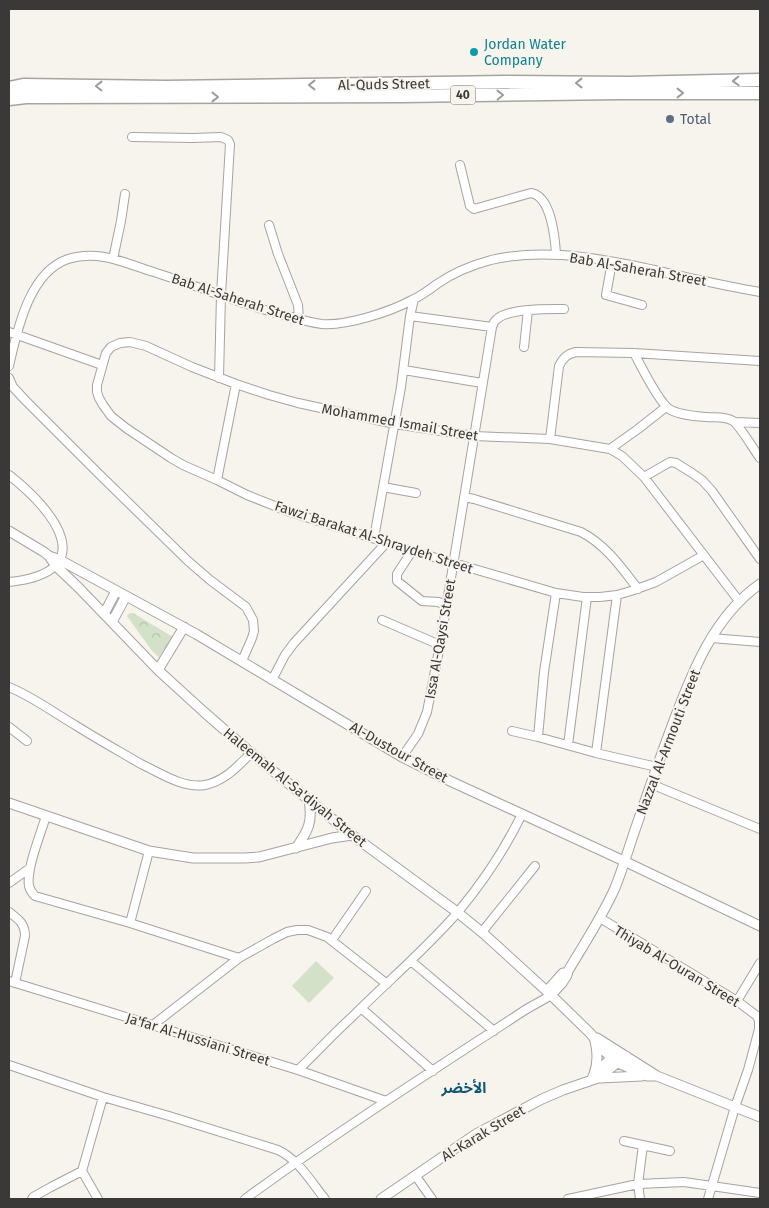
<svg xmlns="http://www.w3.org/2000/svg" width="769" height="1208" viewBox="0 0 769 1208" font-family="'Fira Sans','Noto Sans Arabic',sans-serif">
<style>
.forest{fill:url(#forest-crowns)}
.garden{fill:#d4e1c9}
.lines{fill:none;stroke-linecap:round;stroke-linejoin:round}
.minor-casing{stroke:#a7a39e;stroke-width:10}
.tertiary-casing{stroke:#a7a39e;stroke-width:11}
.trunk-casing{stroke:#a7a39e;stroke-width:15}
.minor{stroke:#fff;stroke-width:8}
.tertiary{stroke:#fff;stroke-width:9}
.trunk{stroke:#fff;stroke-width:12}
.oneway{stroke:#9d9c9b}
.culture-dot{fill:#0f9aa8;stroke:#f7f3ed;stroke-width:2}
.service-dot{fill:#5c6f8a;stroke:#f7f3ed;stroke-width:2}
.labels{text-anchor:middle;stroke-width:4;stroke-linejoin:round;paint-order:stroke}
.shield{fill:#f7f3ed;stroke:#73716e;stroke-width:1}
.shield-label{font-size:12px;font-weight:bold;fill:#3b3937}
.culture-label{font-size:14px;fill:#0d838f;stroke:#f7f3ed;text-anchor:start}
.street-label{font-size:14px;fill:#3b3937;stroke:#f7f3ed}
.service-label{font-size:14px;fill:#4e5e75;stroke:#f7f3ed;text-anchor:start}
.neighbourhood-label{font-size:15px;font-weight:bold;fill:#0e5672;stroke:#f7f3ed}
</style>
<defs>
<pattern id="forest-crowns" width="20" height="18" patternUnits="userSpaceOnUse" patternTransform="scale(1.25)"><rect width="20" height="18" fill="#d4e1c9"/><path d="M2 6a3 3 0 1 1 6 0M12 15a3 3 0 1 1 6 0" fill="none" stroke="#b7c2ad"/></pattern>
</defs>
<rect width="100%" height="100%" fill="#f7f3ed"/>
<path class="forest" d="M130,613h3l40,24 -14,20 -7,-6 -25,-35z"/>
<path class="garden" d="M316,961l18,17 -25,25 -17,-17z"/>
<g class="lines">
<g class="minor-casing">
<path id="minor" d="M132,137l61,1 28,-1 7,3 2,4 -9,151 -2,83
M460,165l10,41 4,3 57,-16c20,3 24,45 25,61
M269,225l9,29 20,51 1,14
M113,259l8,-38 4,-27
M612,262l-6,33 36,10
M410,316l82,11
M9,332l93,33
M524,347l4,-37
M634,353c7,13 24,48 35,56 10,6 25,7 37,8 9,1 19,-1 27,4 7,5 21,29 27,37
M9,366c8,-35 20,-94 59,-107 28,-9 53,2 79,11 43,13 85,31 129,43 15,4 30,9 46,11 24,2 68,-12 90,-24 9,-4 17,-10 25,-16 16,-11 35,-19 54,-24 47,-11 94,-4 140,5 43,9 86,20 129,27
M404,370l78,13
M9,378l4,9 12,13 73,73 90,88 22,19 36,27 7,13 1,11 -2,7 -10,23
M735,422l25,1
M550,439l9,-73c4,-8 8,-12 17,-14l58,1 126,8
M610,449l28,-20 28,-22
M9,475c45,35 94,97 0,107
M644,477l26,-15 6,1 16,10 10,7 10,11 48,68
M217,480l19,-96
M383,487l33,6
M464,497l10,2 107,33c25,13 40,35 57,57
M374,538l27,-151 9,-71 4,-17
M412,551l-15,23v7l25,20 17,1 7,5
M704,555l-48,27 -25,9 -14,4 -17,2h-17l-27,-4 -140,-41 -126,-40 -43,-17 -30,-15 -34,-15 -12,-7 -45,-30 -15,-12 -8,-11 -4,-7 -2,-6v-7l9,-32 5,-6 9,-4 10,-1 16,4 46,21 44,17 33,11 29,8 97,21 79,12 76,3 60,10 12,7 22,21 95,124
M382,620l58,25
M711,638l49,4
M272,680l13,-25 9,-12 93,-101
M9,687c24,10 44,25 66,38 22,14 44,26 66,39 19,9 43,25 64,21 20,-4 33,-19 46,-32
M9,727l18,14
M512,731l26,6 58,16 61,14
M538,737l6,-65 12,-79
M568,745l19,-148
M596,753l21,-158
M402,757l16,-23 9,-22 13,-67 52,-318c1,-2 2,-6 4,-7 11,-12 52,-11 68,-11
M651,784l109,45
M46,816c-5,17 -20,53 -17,70 1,4 3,7 6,10l95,27 109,35
M9,883l21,-15
M9,912c9,7 16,11 16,24l-10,47
M600,918l137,83 20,15 2,5v8l-11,41 -13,37 -27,92
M130,923l19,-72
M482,932l53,-66
M332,940l34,-49
M411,961l83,70
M9,981l289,89 88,31
M737,1001l23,-38
M361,1008l72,63
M153,1025l86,-67 34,-19 14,-7 10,-2h11l19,7 60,47
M9,1065l94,32 66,19 109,34c21,10 33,32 47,49
M298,1070c18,-17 35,-36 54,-53 35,-35 73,-67 106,-105 25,-30 47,-63 64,-98
M624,1141l46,10
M415,1175l17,24
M32,1199l1,-2 18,-10 31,-16
M98,1199l-16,-28 21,-74
M245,1199c90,-66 184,-126 277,-187 9,-6 20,-11 29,-17
M568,1199l70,-15 46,-2 76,11
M640,1199l-2,-15 5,-39"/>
</g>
<g class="tertiary-casing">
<path id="tertiary" d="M9,531l35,21 5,4 7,10 22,21 80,83 46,42 47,41 101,82 105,77 27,22 67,61 40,39 12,16 9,8 6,5 29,13h10
M49,556l11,4 136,74 206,123 48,24 174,80 136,65
M104,614l12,-23
M112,622l14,-26
M158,670l26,-43
M9,803l140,48 44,7h52l14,-1 73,-19 20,-3
M296,848c12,-17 17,-26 13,-48
M547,991l16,-18
M551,995l11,-12 5,-8 1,-4c16,-27 34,-54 47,-83 8,-20 14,-41 21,-61 12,-35 24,-69 37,-104 19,-51 41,-107 87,-139
M597,1038l60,38 103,41
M594,1074c4,-11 4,-21 1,-33
M600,1078l42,-2
M592,1079l2,-5 22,-20
M381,1199l95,-65 66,-35 21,-9 35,-12 28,-22"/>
</g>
<g class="trunk-casing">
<path id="trunk" d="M9,88l14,-3 143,2 339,-5 123,1 132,-3
M9,99l17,-2 376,-1 216,-3h142"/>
</g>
<use href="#minor" class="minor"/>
<use href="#tertiary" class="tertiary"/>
<use href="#trunk" class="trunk"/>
</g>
<defs><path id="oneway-chevron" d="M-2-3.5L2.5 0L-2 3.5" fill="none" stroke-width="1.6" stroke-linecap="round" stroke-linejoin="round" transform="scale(1.25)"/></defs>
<g class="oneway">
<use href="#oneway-chevron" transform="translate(736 81) rotate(178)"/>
<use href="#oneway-chevron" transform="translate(579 83) rotate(-180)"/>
<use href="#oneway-chevron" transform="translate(312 85) rotate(180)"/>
<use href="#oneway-chevron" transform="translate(99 86) rotate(-179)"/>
<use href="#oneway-chevron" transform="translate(680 93)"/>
<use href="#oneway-chevron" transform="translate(500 95) rotate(-1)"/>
<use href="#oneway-chevron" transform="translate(215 97)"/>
</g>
<circle class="culture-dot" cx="474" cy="52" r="5"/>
<circle class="service-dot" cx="670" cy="119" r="5"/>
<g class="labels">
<rect class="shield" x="450.5" y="85.5" width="25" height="19" rx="4"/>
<g class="shield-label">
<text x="463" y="99">40</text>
</g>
<g class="culture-label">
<text x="484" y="49">Jordan Water<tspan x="484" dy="16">Company</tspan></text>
</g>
<g class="street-label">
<text transform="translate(384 84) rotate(-1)" y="5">Al-Quds Street</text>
<text transform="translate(638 269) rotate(10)" y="5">Bab Al-Saherah Street</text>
<text transform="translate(238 299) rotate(18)" y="5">Bab Al-Saherah Street</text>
<text transform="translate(400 422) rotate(10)" y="5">Mohammed Ismail Street</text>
<text transform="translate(374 537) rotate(18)" y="5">Fawzi Barakat Al-Shraydeh Street</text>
<text transform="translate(440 639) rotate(-80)" y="5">Issa Al-Qaysi Street</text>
<text transform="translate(668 742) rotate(-69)" y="5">Nazzal Al-Armouti Street</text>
<text transform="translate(399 752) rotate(29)" y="5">Al-Dustour Street</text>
<text transform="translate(295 787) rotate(39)" y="5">Haleemah Al-Sa'diyah Street</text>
<text transform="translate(677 966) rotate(31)" y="5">Thiyab Al-Ouran Street</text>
<text transform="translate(198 1039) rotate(17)" y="5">Ja'far Al-Hussiani Street</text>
<text transform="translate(483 1133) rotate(-31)" y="5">Al-Karak Street</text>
</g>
<g class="service-label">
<text x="680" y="124">Total</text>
</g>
<g class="neighbourhood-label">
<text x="464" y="1093">الأخضر</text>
</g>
</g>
<rect width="769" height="1208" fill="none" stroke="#3b3937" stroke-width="20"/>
</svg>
